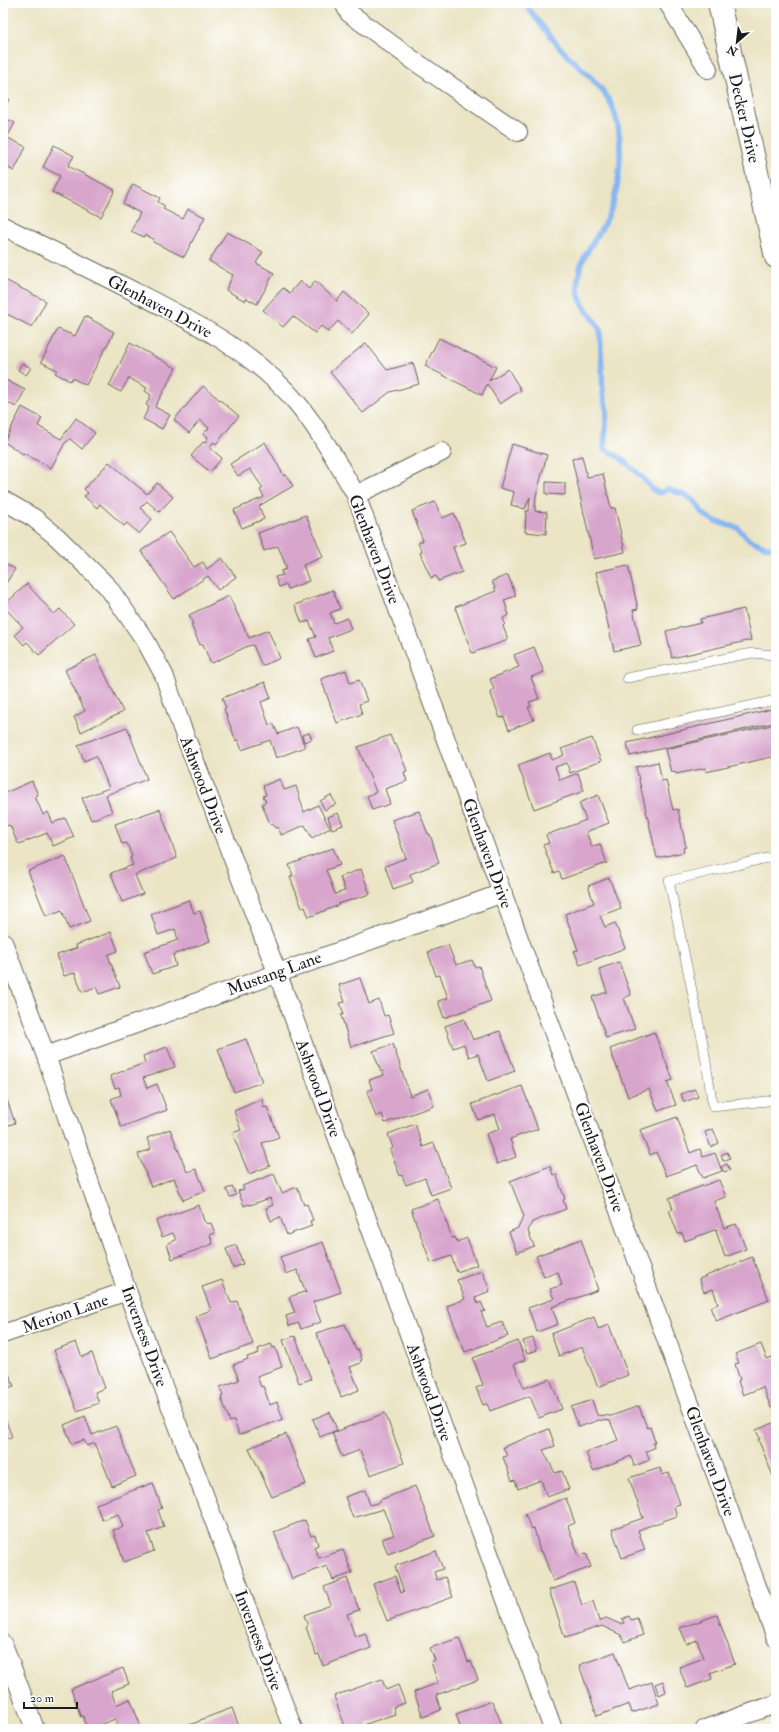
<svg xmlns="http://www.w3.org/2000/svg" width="779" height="1732" viewBox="0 0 779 1732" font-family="'IM FELL Double Pica',serif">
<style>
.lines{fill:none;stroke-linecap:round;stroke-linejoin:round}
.stream{stroke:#85b5f1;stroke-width:5.5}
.building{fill:#d8a5cc}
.service-casing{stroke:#646257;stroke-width:10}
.minor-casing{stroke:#646257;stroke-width:20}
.secondary-casing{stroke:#646257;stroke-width:24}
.service{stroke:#fff;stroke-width:9}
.minor{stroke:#fff;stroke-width:18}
.secondary{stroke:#fff;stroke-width:22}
.labels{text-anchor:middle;stroke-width:4;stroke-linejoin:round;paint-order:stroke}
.street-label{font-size:17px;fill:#1c1c1c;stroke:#fff}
</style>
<rect width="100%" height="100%" fill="#fff"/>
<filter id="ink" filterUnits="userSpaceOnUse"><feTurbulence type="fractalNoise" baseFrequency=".025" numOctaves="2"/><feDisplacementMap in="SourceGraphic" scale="8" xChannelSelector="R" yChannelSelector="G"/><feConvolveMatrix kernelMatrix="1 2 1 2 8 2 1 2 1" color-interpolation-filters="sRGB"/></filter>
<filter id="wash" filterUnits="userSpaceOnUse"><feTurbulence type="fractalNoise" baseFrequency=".012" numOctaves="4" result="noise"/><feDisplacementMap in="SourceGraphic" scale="16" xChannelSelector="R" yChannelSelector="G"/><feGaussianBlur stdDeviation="0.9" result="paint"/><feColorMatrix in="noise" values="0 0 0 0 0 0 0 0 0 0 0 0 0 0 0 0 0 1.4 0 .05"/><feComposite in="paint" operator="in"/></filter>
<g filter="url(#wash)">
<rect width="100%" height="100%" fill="#ebe4c5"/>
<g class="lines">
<path class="stream" d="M524,3c13,16 26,34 40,49 16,16 37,32 47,52 16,34 10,92 -9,124 -11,18 -26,36 -24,60 1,20 15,25 22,42l3,64 4,17 -3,38c15,6 27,18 38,28 7,7 9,14 18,16l8,-4 19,7 9,7 6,10 12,8 24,7 10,11 19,8 9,1"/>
</g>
<g id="blocks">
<path class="building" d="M3,97l6,2 -6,12z
M3,117l12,6 -10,18 3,-3 18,9 -12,24 -11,-6z
M54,145l20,11 -6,10 47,24 -14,27 -49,-25 8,-16 -17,-9z
M133,184l27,14 -2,4 7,4 -2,3 20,10 5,-10 17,8 -21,40 -31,-15 1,-3 -9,-4 -1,2 -13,-6 9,-18 -17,-9z
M227,232l36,20 -7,11 18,10 -17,31 -11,-6 -1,3 -19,-11 7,-15 -24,-14z
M5,280l41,21 -14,26 -29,-15v-29z
M300,281l9,8 6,-8 22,20 7,-9 25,22 -17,20 -14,-13 -10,11 -7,-6 -6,7 -22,-17 -10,11 -20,-17 20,-22 7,5z
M85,316l29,16 -28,53 -14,-7 -2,3 -15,-8 2,-3 -16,-8 17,-33 17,7z
M439,338l57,29 -7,14 19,-12 13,21 -21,14 -13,-20 -5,11 -57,-29z
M130,343l46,25 -21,39 15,8 -8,14 -19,-10 6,-12 -3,-2 5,-10 -6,-4 2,-3 -18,-10 -8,14 -12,-6z
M366,343l21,27 26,-7 6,21 -29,8 -27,21 -33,-41z
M22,363l9,5 -5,7 -8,-5z
M6,380l19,10 -9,17 -13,-7v-13z
M203,386l36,30 -23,28 -3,-2 -3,6 12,10 -12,14 -19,-16 12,-14 2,1 3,-6 -5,-3 6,-6 -9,-8 -11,13 -15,-13z
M22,407l20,11 -4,8 23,13 15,-21 19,15 -13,16 -12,-10 -5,4 -14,25 -28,-15v1l-19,-12z
M265,442l19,34 2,-1 7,11 -34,20 5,13 -22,9 -8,-18 30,-13 -4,-7 3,-2 -13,-19 -12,7 -8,-12z
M512,444l35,11 -11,41 -1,15 12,1 -1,22 -21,-2 1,-21h3l1,-14 -5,12 -14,-4 3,-13 -14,-4z
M582,456l5,21 16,-3 8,34h4l10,44 -31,7 -22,-100z
M109,462l38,32 10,-11 16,14 -14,15 -12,-11 -7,7 12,11 -13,15 -12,-11 -3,3 -24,-22 -3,4 -13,-12 4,-3 -4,-4z
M546,482l19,1v12l-19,-1z
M435,502l7,16 12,-5 12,30 -13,4 9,25 -24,9 -2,-5 -5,2 -11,-25 2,-1 -4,-9 5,-2 -11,-30z
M306,515l17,42 -20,8 6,16 -21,8 -2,-5 -7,3 -4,-10 8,-2 -2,-4 6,-2 -9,-23 -14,5 -6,-18z
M169,532l25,35 9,-5 4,7 15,-11 14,19 -18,13 -10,-14 -34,23 -33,-48z
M3,562l12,7 -12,19z
M628,565l10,44 -5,1 8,35 -27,6 -18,-79z
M508,575l8,21 -12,4 5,15 -6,3 2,6 -2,2 5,14 -36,13 -17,-46 41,-16 -4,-10z
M27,584l27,30 6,-5 14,15 -35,31 -12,-13 -3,3 -9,-10 8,-8 -20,-21z
M333,590l7,19 -10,4 4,10 13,-5 4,11 -23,9 5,13 -17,7 -7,-19 7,-2 -7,-16 -7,2 -7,-18z
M229,596l20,42 19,-8 12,28 -18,8 -9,-21 -5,1 -36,17 -2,-1 -7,-18 -3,1 -9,-20 2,-1 -4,-9z
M744,609l7,31 -79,18 -6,-27 35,-8 -1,-4z
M534,647l10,25 -13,5 8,22 -10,3 2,5h-3l6,13 -25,10 -5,-13 -4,1 -10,-27 4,-2 -4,-10 29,-12 -5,-12z
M96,655l27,57 -42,20 -7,-15 11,-6 -20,-41z
M346,670l4,13 9,-3 8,21 -8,3 3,10 -25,9 -16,-44z
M265,682l6,16 -10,4 8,23 4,-2 5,11 19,-7 8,20 -29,11 -6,-18 -28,10 -4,-10 -2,1 -12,-32 2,-1 -4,-10z
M776,708v14l-146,34 -3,-13z
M776,724v32l-70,16v-4l-30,6 -1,-3 -4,1 -6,-23z
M127,727l20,52 -41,16 6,17 -21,8 -9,-22 27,-10 -13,-32 -12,5 -6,-16z
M309,733l3,6 -8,3 -2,-7z
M390,735l4,10 2,-1 11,27 -3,1 3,9 -22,8 5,15 -18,6 -5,-14 9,-4 -18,-45z
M592,738l9,23 -31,12 -3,-10 -12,4 5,13 18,-7 6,18 -50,18 -16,-44 32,-12 2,7 12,-5 -3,-6z
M658,762l4,19 4,-1 7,30 5,-1 8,38 -3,1 1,4 -27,6 -21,-91z
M280,779l4,11 12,-4 8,26 14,-7 12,23 -18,10 -7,-13 -24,10 -3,-8 -3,1 -2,-5 -3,1 -8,-20 4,-2 -3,-6 3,-1 -3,-9z
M32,781l6,14 -3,1 8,19 5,-3 5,11 12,-5 9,19 -21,9 -6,-13 -28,11 -2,-2 -7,-17 -3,1 -4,-10v-22z
M331,795l5,9 -11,6 -5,-9z
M598,795l11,28 -23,9 6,15 8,-3 7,19 -45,16 -3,-8 -5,2 -11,-28 6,-2 -3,-8 40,-15 -7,-17z
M160,809l17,49 -42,17 8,19 -21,8 -11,-29 22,-8 -3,-7 2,-1 -5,-14 -5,1 -7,-20z
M419,811l9,23h2l9,29 -29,11 3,8 -20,7 -8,-23 21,-8 -14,-38z
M338,813l5,12 -11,4 -4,-12z
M333,848l7,17 -14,5 9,24 10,-3 -5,-14 21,-8 9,25 -32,10 1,1 -30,12 -4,-10 -3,1 -12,-31 3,-1 -4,-11z
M65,856l25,65 -21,8 -7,-19 -16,6 -18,-45z
M609,878l12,30 -21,8 5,11 10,-4 10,25 -45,17 -6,-14 4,-1 -13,-36 29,-11 -6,-17z
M189,900l5,13 6,-2 10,30 -37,14 3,11 -24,8 -8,-22 34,-12 -3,-11 -17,6 -7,-21z
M111,932l7,19 -10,4 12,32 -21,7 -3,-7 -14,5 -7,-19 -11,3 -7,-21 20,-7 -1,-3z
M448,945l8,20 16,-5 3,7 4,-1 12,35 -47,17 -6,-17 10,-3 -8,-23 -4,1 -8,-24z
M619,962l12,33 -7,3 11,31 -29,9 -14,-41 15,-5 -8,-23z
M360,978l9,26 10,-4 5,16 4,-1 6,18 -43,14 -10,-32 3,-1 -4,-11 5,-1 -6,-17z
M464,1019l9,21 27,-9 15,40 -27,10 -10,-27 -9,3 -5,-13 -11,4 -8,-22z
M654,1032l19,48 -6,2 9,23 -18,6 -9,-22 -21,8 -18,-48z
M246,1039l16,43 -28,10 -16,-43z
M393,1044l17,52 18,-7 6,17 -49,17 -3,-9 -6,3 -9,-26 5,-2 -3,-9 15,-5 -1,-4 -2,1 -8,-21z
M167,1047l8,20 -32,11 4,10 10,-4 10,26 -46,17 -10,-28 10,-4 -2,-8 -4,1 -5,-12 35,-13 -2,-7z
M522,1086l16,43 -28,10 6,18 -19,7 -11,-30 14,-5 -5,-15 -17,6 -6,-16z
M3,1088l12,35 -12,4z
M695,1089l3,8 -14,5 -3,-8z
M262,1099l2,9 3,-1 12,30 -17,6 8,23 -21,8 -17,-41 9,-3 -7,-19z
M677,1117l13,36 10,-4 3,8 12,-4 7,18 -19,7 -6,-13 -31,11 -10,-24 -6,3 -10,-25z
M415,1124l8,23 11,-4 17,45 -20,7 -6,-17 -19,7 -4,-10 -2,1 -10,-26 3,-2 -5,-14z
M170,1129l17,43 9,-3 9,22 -22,9 -9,-22 -23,9 -13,-33 13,-5 -4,-11z
M713,1129l6,14 -8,4 -6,-15z
M727,1152l3,6 -7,3 -2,-6z
M727,1164l3,6 -6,2 -3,-5z
M550,1166l3,9 3,-1 9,25 -2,1 3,9 -34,13 -4,9 6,15 -17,7 -8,-21 9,-4 6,-12 -14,-35z
M274,1174l8,19 15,-6 7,18 3,-1 6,16 -3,1 2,5 -25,9 -7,-18 -9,4 -5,-13 7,-3 -3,-7 -20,7 -1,-1 -5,2 -6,-15 6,-2 -2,-3z
M719,1180l7,17 -12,4 10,27 12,-4 10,25 -21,8 -9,-26 1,-2 -32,12 -3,-8 -4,1 -9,-24 4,-1 -4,-11z
M233,1187l3,8 -6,2 -4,-8z
M438,1199l14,39 3,-1 2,5 10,-4 10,27 -20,7 -6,-16 -20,7 -20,-54z
M199,1205l5,16 3,3 4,-1 4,10 -5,2 3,9 -41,15 -5,-15 9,-4 -3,-7 -11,4 -6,-16z
M581,1239l17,51 -46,17 6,17 -21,8 -9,-24 26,-9 -4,-10 12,-4 -4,-13 -14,5 -8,-21z
M323,1242l18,50 -28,10 8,20 -20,7 -2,-6 -10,3 -3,-10 9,-3 -6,-16 15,-5 2,1 -9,-23 -11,4 -6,-17z
M236,1245l7,19 -10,4 -7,-19z
M752,1257l17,43 -53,21 -6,-14 8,-3 -5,-15 -9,3 -5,-13z
M482,1271l8,20 -15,6 3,7 3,-2 4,9 -4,1 6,15 15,-5 6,14 -43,16 -18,-46 18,-7 -8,-19z
M222,1280l9,23 6,-2 16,43 -41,15 -16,-43 15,-6 -9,-23z
M594,1317l4,12 11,-4 19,50 -30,12 -16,-40 -23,9 -8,-22z
M345,1324l11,26 2,-1 4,11 -2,1 1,2 -11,4 9,23 -18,7 -25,-64z
M295,1336l16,43 -12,4 -16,-43z
M533,1338l4,12 -10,4 -4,-13z
M518,1341l7,19 -11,4 10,24 26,-9 12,30 -23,9 -9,-22 -40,15 -3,-7 -4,1 -7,-17 7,-3 -10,-27z
M76,1342l6,15 10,-4 13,35 -10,4 4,11 -22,8 -23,-61z
M271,1344l2,4 2,-1 7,20 -25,9 4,11 2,-1 7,19 7,-3 6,17 -44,16 -5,-15 -4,2 -9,-25 2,-1 -3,-9 19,-7 -6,-15 15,-6 -1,-2 12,-4 -1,-4z
M761,1344l6,15 5,-2 1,2 3,-1v48l-5,2 -8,-21 -20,8 -5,-14 2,-1 -5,-16 4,-1 -4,-9z
M3,1366l3,9 3,-1 5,12 -11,4z
M592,1400l5,15 14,1 28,-10 8,22 3,-1 5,15 -2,1 1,5 -8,3 4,9 -16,6 -3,-10 -38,15 -7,-19 32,-12 -8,-19 -11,-1 -20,7 -8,-20z
M330,1412l7,18 -17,7 -7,-18z
M3,1413l9,24 -9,3z
M385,1413l19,50 -34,12 -10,-25 -18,7 -10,-24z
M85,1416l7,19 24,-9 20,50 -24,10 -17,-43 -8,3 -3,-6 -12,4 -8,-19z
M776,1422v53l-3,1 -15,-37h2l-4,-9z
M549,1429l6,17 -12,4 12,23 7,-2 7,18 -22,8 -6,-17 -23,9 -3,-9 -3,1 -9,-24 4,-1 -4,-9z
M286,1434l20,50 -34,13 -23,-49z
M660,1468l2,7 7,-2 11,31 -6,2 3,10 -39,14 7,20 -23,8 -10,-29 31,-11 -14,-40z
M153,1483l9,25 -4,2 6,17 -16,6 6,18 -30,11 -11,-32 10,-3 -5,-13 -16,6 -6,-16z
M415,1486l20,50 -47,18 -6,-15 12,-4 -11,-26 -30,9 -8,-21 20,-7 5,15 10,-3v-2z
M566,1498l9,25 -7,3 11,30 7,-3 5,14 -38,14 -11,-30 -2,1 -6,-24 -3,1 -6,-15z
M305,1520l6,16 4,-1 3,10 -4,2 5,11 24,-8 9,23 -19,7 -6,-14 -35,13 -18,-47z
M436,1551l7,18 -9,3 3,8 8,-3 8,20 -66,24 -14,-37 22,-8 6,17 3,-1 -9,-26z
M347,1578l12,32 -12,4 8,23 10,-4 6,15 -48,18 -4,-12 -3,1 -10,-28 2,-1 -4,-11 27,-10 -7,-18z
M574,1582l8,23 11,-4 6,20 7,-3 14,6 4,-1 -2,-4 7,-3 2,4 6,-2 6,17 -19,7 -3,-7 -19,-9 -37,12 -16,-48z
M717,1615l18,49 -25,9 2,6 -25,9 -8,-21 25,-9 -7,-18 -10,4 -7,-16z
M459,1638l9,24 3,-1 7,19 -42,15 5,15 -18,7 -9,-25 24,-9 -7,-21 4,-2 -5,-12z
M615,1652l14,38 23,-8 7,22 -27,9 -3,-9 -32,12 -18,-51z
M123,1668l6,16 -18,7 5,14 14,-6 12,30h-23l-4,-10 -27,10 -5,-13 -2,1 -10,-28z
M382,1679l4,11 12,-5 7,18 -12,4 2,7 -29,10 1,5h-21l-12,-33z
M663,1681l3,11 -7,3 -4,-11z
M492,1701l12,28h-43l-5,-15z
M232,1708l8,21h-49l-2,-4 11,-4v-1z"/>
</g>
</g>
<g filter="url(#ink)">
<use href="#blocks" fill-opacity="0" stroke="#646257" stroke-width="1"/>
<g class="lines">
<g class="service-casing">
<path id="service" d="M627,678l125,-25 24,2
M637,730l139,-30
M776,856l-107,25 34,162 10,64 63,-7"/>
</g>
<g class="minor-casing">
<path id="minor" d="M344,3l5,10 64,47 105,72
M668,3l40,66
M3,226c43,22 87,43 130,65 59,30 121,61 164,112 23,28 41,61 59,92l420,1143
M356,495l86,-43
M3,500l31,18 23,19 51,50 37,53 19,35 18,53 95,244 276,757
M3,942l43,114 81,235 166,438
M46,1056l457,-163
M3,1334l124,-43
M3,1644l32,85
M705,1729l71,-25"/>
</g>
<g class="secondary-casing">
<path id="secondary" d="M719,3l57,254"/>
</g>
<use href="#service" class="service"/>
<use href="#minor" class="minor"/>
<use href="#secondary" class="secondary"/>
</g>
</g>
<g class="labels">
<g class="street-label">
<text transform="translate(745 118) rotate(77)" y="6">Decker Drive</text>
<text transform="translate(160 306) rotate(28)" y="6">Glenhaven Drive</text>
<text transform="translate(375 549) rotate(69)" y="6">Glenhaven Drive</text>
<text transform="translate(204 785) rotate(69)" y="6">Ashwood Drive</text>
<text transform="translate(488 853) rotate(70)" y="6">Glenhaven Drive</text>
<text transform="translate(274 973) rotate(-20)" y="6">Mustang Lane</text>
<text transform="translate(319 1088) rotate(70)" y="6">Ashwood Drive</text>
<text transform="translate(600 1157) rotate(70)" y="6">Glenhaven Drive</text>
<text transform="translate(65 1313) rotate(-19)" y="6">Merion Lane</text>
<text transform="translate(145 1336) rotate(70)" y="6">Inverness Drive</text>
<text transform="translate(430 1392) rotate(70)" y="6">Ashwood Drive</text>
<text transform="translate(711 1461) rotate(70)" y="6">Glenhaven Drive</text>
<text transform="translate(259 1640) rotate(69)" y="6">Inverness Drive</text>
</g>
</g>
<rect width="779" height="1732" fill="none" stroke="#fff" stroke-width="16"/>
<g transform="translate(737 42) rotate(208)" stroke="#ffffff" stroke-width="3" paint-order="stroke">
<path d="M0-3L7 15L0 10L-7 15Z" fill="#1c1c1c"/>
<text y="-6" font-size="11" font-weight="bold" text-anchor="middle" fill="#1c1c1c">N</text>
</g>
<path d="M24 1702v6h53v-6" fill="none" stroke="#1c1c1c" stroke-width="2"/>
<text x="30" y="1702" font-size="12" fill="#1c1c1c" stroke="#ffffff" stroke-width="3" paint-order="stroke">20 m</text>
</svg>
